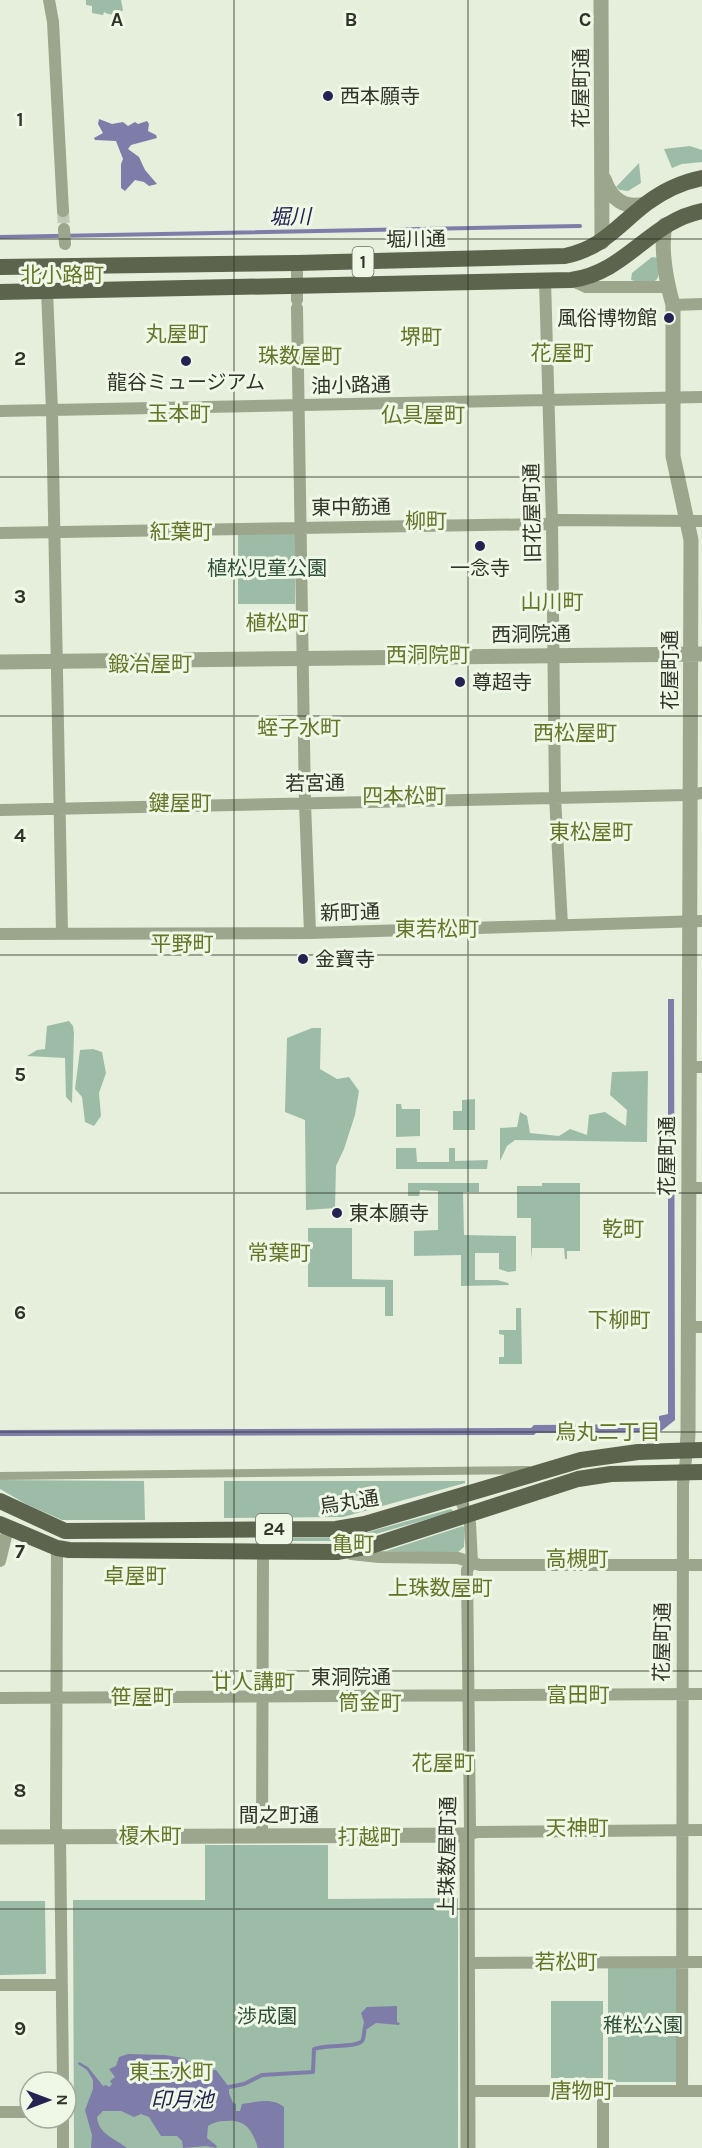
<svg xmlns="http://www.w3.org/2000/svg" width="702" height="2148" viewBox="0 0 702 2148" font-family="Karla,'Noto Sans JP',sans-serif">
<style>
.green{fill:#9dbca7}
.water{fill:#7e7da9}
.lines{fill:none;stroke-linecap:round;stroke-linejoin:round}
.stream{stroke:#7e7da9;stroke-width:4}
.minor-tunnel{stroke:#c1c9b7;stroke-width:12;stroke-dasharray:12 6;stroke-linecap:butt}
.pedestrian{stroke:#9ba68c;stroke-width:8}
.minor{stroke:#9ba68c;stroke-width:12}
.tertiary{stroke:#9ba68c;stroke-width:15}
.trunk{stroke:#5d644d;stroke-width:16}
.grid{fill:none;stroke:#303328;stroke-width:1.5;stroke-opacity:0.55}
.poi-dot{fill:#242251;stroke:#eff7e7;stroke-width:2}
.labels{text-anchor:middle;stroke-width:6;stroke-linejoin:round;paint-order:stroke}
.shield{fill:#eff7e7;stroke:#696e61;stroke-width:1.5}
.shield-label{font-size:18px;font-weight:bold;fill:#303328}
.street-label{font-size:20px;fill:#303328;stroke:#eff7e7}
.poi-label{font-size:20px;fill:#303328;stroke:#eff7e7;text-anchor:start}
.park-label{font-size:20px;fill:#2e4f39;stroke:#eff7e7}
.water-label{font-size:21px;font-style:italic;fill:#242251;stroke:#eff7e7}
.neighbourhood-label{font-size:21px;fill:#657528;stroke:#eff7e7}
.grid-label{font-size:20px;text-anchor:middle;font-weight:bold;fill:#303328;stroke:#eff7e7;stroke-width:6;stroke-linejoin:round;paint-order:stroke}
</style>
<rect width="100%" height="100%" fill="#e5efdb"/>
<path class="green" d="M86,0h35l2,10c-4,5 -14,6 -19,2l-1,3 -11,-2v-7l-6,-1z
M690,146l12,4v12l-20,2 -10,4 -8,-19z
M639,163l2,20 -13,8 -8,-1 -4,-3z
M652,257l6,1c4,24 -2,29 -27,22l1,-7z
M238,533h57v71h-57z
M69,1021l4,5 1,7 -2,70 -6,-6 -1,-39 -38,-2 10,-6 8,-1 2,-23z
M312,1028h9l-1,41 17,10 12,-2 10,14 -4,24 -11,34 -8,17 -1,42 -29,2 -1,-90 -20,-8 2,-74z
M93,1049l9,3 4,21 -7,20 2,23 -7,10 -9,-4 -3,-25 -7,-8 5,-39z
M648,1071l-1,71 -132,-2 -8,6 -7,15v-33l17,-1 3,-15 7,4 3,17 29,3 11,-7 17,6 2,-20 16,-3 21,14 1,-16 -17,-15 2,-23z
M475,1099v31h-22v-19h9v-11z
M396,1104h5l1,5h18v27l-24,1z
M396,1148h20l1,14h32v-14h6v13l33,-1 -1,9h-91z
M408,1183h71v9h-16l1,43 52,1v35l-8,1 -9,-3v-16h-24v27h22l11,3 1,2 -48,1v-31l-47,1v-25l24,-1v-39l-18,-1 -1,6h-11z
M542,1183h38v68h-13v8h-2l-1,-11h-32l-1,12v-42h-14v-32h25z
M308,1228h44v51l41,1v36h-8v-29h-77z
M516,1308h5l1,56h-23v-7h5v-22l-5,-1v-4h17z
M0,1480l144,1 1,39h-83l-36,-16 -26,-15z
M224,1481h241v2l-122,34 -119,1z
M451,1509l2,2 -4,2 -98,28h-76v-3l75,-1z
M463,1526l2,2 -1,19 -7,6 -71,-2z
M205,1845h123v54l130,-1v250h-384l-1,-248h132z
M0,1901h45l1,73 -46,1z
M608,1967l70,1v114h-70z
M551,2001h52v77h-52z"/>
<path class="water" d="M99,119l13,5 11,-2 5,4 7,-4 3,2 9,-3 2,3 -1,7 8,4 1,3 -26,7 -3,4 11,8 6,13 12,14 -8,2 -5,-4 -9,-2 -10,11 -4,-3v-24l2,-5 -7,-18 -21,-1 -1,-2 9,-5 -5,-9z
M668,999h6l1,421 -15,12 -124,1 -2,2 -534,1v-6l531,-2 3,-3 125,-1v-8l9,-2z
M397,2006v16l3,1 -1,2 -23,-2 -9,6 -4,-2 1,-5 -3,-9 6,-6z
M128,2054l37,1 19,3 18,13 14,-1 13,17v6l4,10 3,1v7h4l2,-7c14,-2 30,-7 42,3v41h-26c-5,-16 -12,-29 -31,-27 -7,0 -13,1 -19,5l-1,12 10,8 -1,2 -10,-2 -23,2 -1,-7 -5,-5h-16l-12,-19 -8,-3 -7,3 -13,-6h-18l-6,6c1,17 19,22 30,31h-36l1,-13 -7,-25 8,-21v-9l-6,-10 -9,-6 1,-2 9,5 15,19 3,-1 3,2 3,-3 -2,-3 5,-4 -6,-8 7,-3 3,-9z"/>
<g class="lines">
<path class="stream" d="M0,237l580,-11
M229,2087l15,-3 18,-9 51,-3 1,-23c11,-5 42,-1 48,-8 2,-2 2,-10 3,-14"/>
<path class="minor-tunnel" d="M63,211l1,18"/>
<path class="pedestrian" d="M0,1476l528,-6"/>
<path class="minor" d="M49,0l4,22 10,189
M64,229l1,15
M297,263v37
M571,280l15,7h82
M545,281l7,241 3,275 7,128
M47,291l5,119 10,524
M673,305l29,-1
M297,308l8,495 5,130
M0,411l702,-14
M0,533l546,-9 12,-4 144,1
M0,810l689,-15 13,-2
M0,934l310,-1 392,-12
M688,1067h14
M688,1188h14
M689,1327h13
M459,1496l11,27 2,39 -5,8 3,258 -3,7
M57,1548l-1,282 4,7 3,245
M351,1554l28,3 79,1 22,7h222
M0,1561l8,-33
M0,1698l702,-4
M467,1835l10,-3 225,-2
M262,1836l1,-284
M467,1963l235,-1
M0,1985h62
M603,2090v58
M682,2090l1,-606 4,-34
M468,2091h234
M0,2112h30
M63,2148v-30"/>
<path class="tertiary" d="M601,0l1,242
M604,179c7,20 20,30 41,25
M665,225c-5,26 1,55 8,80v151l18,84 -3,894 -1,16
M0,662l702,-8
M0,1837l467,-2 1,313"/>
<path class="trunk" d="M0,267l297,-4 268,-7c38,-8 53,-31 82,-53 16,-12 35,-21 55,-25
M0,292l571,-12c55,-7 79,-59 131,-69
M0,1501l65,30 271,-2 29,-5 216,-64 57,-8 64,-2
M0,1524l57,24 12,2 268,2 34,-6 207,-67 33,-5 91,-2"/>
</g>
<path class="grid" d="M234,0v2148M468,0v2148M0,239h702M0,477h702M0,716h702M0,955h702M0,1193h702M0,1432h702M0,1671h702M0,1909h702"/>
<g class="poi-dot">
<circle cx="328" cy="96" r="6"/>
<circle cx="669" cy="318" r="6"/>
<circle cx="186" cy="361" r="6"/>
<circle cx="480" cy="546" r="6"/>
<circle cx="460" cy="682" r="6"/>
<circle cx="303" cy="959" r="6"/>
<circle cx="337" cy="1213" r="6"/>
</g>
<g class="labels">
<g class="shield">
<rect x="352.5" y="247" width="21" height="30" rx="4.5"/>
<rect x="256" y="1514" width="36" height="30" rx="4.5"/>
</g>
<g class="shield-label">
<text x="363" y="268">1</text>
<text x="274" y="1535">24</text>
</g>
<g class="street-label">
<text transform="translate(581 88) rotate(-90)" y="7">花屋町通</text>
<text transform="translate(416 239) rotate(-1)" y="7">堀川通</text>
<text transform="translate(351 385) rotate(-1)" y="7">油小路通</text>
<text transform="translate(351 507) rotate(-1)" y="7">東中筋通</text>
<text transform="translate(532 513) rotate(-91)" y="7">旧花屋町通</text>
<text transform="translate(531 634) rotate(-1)" y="7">西洞院通</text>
<text transform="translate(670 670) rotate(-90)" y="7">花屋町通</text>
<text transform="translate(315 783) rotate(-1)" y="7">若宮通</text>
<text transform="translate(350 912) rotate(-2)" y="7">新町通</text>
<text transform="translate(667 1156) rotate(-90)" y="7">花屋町通</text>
<text transform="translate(349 1502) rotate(-9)" y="7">烏丸通</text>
<text transform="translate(662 1642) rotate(-89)" y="7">花屋町通</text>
<text x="351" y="1684">東洞院通</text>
<text x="279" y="1822">間之町通</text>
<text transform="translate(447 1856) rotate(-89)" y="7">上珠数屋町通</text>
</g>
<g class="poi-label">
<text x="340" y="103">西本願寺</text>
<text x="657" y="325" text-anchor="end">風俗博物館</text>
<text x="186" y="389" text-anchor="middle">龍谷ミュージアム</text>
<text x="480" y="575" text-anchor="middle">一念寺</text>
<text x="472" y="689">尊超寺</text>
<text x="315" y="966">金寶寺</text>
<text x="349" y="1220">東本願寺</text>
</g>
<g class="park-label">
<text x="267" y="575">植松児童公園</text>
<text x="267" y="2023">渉成園</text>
<text x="643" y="2032">稚松公園</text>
</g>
<g class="water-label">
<text transform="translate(290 217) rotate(-1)" y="7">堀川</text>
<text x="182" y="2107">印月池</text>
</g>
<g class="neighbourhood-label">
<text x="62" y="282">北小路町</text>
<text x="177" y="341">丸屋町</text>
<text x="421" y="344">堺町</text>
<text x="562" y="360">花屋町</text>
<text x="300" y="363">珠数屋町</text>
<text x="179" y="421">玉本町</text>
<text x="423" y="422">仏具屋町</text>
<text x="426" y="528">柳町</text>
<text x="181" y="539">紅葉町</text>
<text x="552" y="609">山川町</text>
<text x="277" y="630">植松町</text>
<text x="428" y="662">西洞院町</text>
<text x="150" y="671">鍛冶屋町</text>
<text x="299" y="735">蛭子水町</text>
<text x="575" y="740">西松屋町</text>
<text x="404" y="803">四本松町</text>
<text x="180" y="810">鍵屋町</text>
<text x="591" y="839">東松屋町</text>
<text x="437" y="936">東若松町</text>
<text x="182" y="951">平野町</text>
<text x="623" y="1236">乾町</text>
<text x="279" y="1260">常葉町</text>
<text x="619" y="1327">下柳町</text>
<text x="608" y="1439">烏丸二丁目</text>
<text x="353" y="1551">亀町</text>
<text x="577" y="1566">高槻町</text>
<text x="135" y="1583">卓屋町</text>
<text x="440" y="1595">上珠数屋町</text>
<text x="253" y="1689">廿人講町</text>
<text x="578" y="1702">富田町</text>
<text x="142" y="1704">笹屋町</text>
<text x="370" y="1710">筒金町</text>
<text x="443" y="1770">花屋町</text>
<text x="577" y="1835">天神町</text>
<text x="150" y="1843">榎木町</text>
<text x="369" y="1844">打越町</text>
<text x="566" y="1969">若松町</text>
<text x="171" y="2079">東玉水町</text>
<text x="582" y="2098">唐物町</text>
</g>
</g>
<g class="grid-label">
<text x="117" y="26">A</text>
<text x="351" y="26">B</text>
<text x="585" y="26">C</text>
<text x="20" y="126">1</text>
<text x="20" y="365">2</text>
<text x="20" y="603">3</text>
<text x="20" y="842">4</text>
<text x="20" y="1081">5</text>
<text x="20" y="1319">6</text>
<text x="20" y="1558">7</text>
<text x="20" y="1797">8</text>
<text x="20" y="2035">9</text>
</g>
<g transform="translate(48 2100) rotate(90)"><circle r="28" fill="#eff7e7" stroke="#a3a99b" stroke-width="1.5"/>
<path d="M0-4.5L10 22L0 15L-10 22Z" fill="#242251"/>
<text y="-9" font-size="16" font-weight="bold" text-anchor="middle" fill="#303328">N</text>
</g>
</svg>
